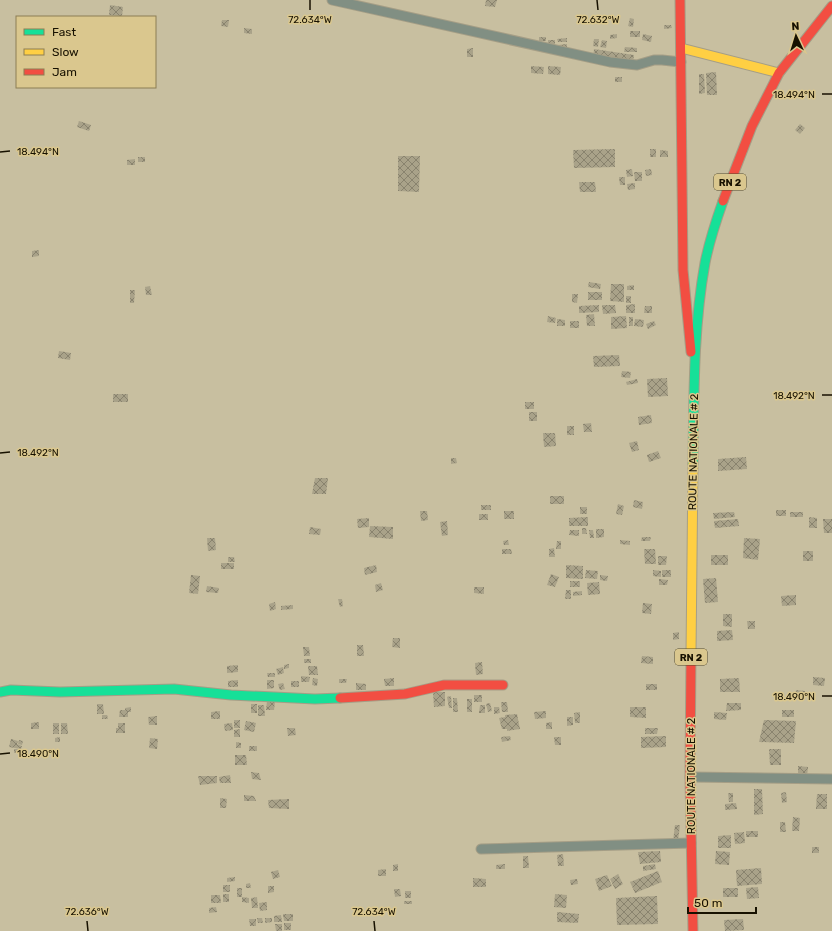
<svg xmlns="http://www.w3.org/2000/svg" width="832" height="931" viewBox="0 0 832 931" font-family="Rubik,sans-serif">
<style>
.building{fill:url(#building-cross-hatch)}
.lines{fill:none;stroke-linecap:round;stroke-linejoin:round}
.street-casing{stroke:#a59e86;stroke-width:11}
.fast-casing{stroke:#a59e86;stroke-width:11}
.slow-casing{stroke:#a59e86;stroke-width:11}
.jam-casing{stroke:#a59e86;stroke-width:11}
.street{stroke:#818f83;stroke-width:9}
.fast{stroke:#16e098;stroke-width:9}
.slow{stroke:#ffcf43;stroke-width:9}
.jam{stroke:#f24e42;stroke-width:9}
.ticks{fill:none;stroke:#171100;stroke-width:1.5}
.labels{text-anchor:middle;stroke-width:3;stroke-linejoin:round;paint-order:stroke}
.shield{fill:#dac78e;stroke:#52482b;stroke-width:1}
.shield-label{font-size:10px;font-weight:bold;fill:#171100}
.street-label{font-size:11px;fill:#171100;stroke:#dac78e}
.ticks-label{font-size:10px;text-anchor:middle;fill:#171100;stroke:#dac78e;stroke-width:3;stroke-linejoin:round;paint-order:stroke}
</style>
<defs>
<pattern id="building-cross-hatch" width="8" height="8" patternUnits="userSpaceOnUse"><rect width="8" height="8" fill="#a9a289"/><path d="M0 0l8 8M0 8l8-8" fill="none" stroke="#89836e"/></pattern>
</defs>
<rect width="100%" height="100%" fill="#c8bfa0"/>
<path class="building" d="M486,0h11l-2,7 -10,-1z
M110,5l13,2 -1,9 -13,-1z
M630,18l4,1 -1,8 -5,-1z
M222,20h7l-1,7 -7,-1z
M664,25h7l1,3 -8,1z
M244,28l8,1v5l-8,-1z
M630,31h10v6h-10z
M617,34v4l-7,1v-4z
M643,34l9,2 -1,6 -9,-2z
M539,37h7v4h-7z
M567,38v4h-9l-1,-3z
M594,39h5l-1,8 -5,-1z
M548,40h7v6h-7z
M602,40l5,1 -1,7 -6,-1z
M567,44v4l-8,1 -1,-4z
M625,47l12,1v4h-13z
M473,48v9h-6v-8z
M594,49l40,6 -1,8 -40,-5z
M531,66l13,1 -1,7 -12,-1z
M548,66l13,1 -1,8 -12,-1z
M716,72l1,23h-10l-1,-22z
M699,74h5l1,19 -6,1z
M615,77h7v5h-7z
M79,121l12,4 -2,6 -12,-4z
M800,124l5,4 -5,6 -5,-4z
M615,149v18l-41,1 -1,-18z
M650,149h6v8h-6z
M660,150l8,1v6h-8z
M398,156h22l-1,36 -21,-1z
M138,157h7v5h-7z
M135,159v6h-8v-5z
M632,169l1,7 -6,1 -1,-7z
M651,169l1,6 -6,1 -1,-6z
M634,172h8v9h-7z
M619,177h6v8h-5z
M579,182h16l1,10h-16z
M635,183v6l-7,1 -1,-6z
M39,250v6l-7,1v-6z
M589,282l12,2 -1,5 -12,-2z
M611,284h13v18l-14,-1z
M634,285v5h-7v-4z
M150,286l2,9h-6l-1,-8z
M130,290h5l-1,13h-4z
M588,292h14v8h-14z
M572,294h6l-1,9 -5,-1z
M626,296h5v7h-5z
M635,304v9h-9v-8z
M599,305v7l-20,1v-7z
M602,305h13l1,8 -13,1z
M645,306h7v7h-8z
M594,314l1,12h-8l-1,-11z
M548,316l8,2 -1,5 -8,-1z
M626,316l1,12 -16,1v-12z
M629,317h4v9h-4z
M557,319l8,1v6h-8z
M635,319l9,1 -1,7 -9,-1z
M570,321h9v7h-9z
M654,321l2,4 -8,4 -2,-5z
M59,351l12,2 -1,7 -12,-2z
M619,355l1,11 -26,1 -1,-11z
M622,371l9,1 -1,6 -9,-1z
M667,378l1,18 -20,1 -1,-18z
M637,379l1,4 -11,2 -1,-3z
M113,394h15v8h-15z
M525,402h9v7h-9z
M529,412h8v9h-8z
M651,415l1,8 -13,2 -1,-8z
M591,423l1,9h-8l-1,-8z
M567,426h7v9h-7z
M543,433h12l1,13 -12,1z
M637,441l2,9 -7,2 -3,-9z
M658,451l3,7 -12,4 -2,-7z
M746,457l1,12 -29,2v-12z
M451,458h5l1,5 -6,1z
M315,478h13l-2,16h-14z
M550,496h14v8h-14z
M634,500l9,2 -1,7 -9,-2z
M618,504l6,2 -2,9 -6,-1z
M481,505h10v5h-10z
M580,507h7v7h-7z
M776,510h10v6h-10z
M420,511h7l1,9 -7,1z
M504,511h10v8h-10z
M734,512l1,5 -21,2 -1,-6z
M790,512h13v5h-13z
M479,514h9v6h-9z
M588,517v9h-19v-8z
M809,517l8,1v10h-8z
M369,518v9l-11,1 -1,-9z
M738,519l1,7 -24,2 -1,-7z
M823,519h9v14h-8z
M447,521l1,14 -6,1 -2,-14z
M370,526l23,1v12l-24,-2z
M310,527l11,2 -1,6 -11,-1z
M582,528h4l1,6h-5z
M596,529h8v8l-8,1z
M570,530h9v6l-10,-1z
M589,530h4l1,8h-4z
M642,537h9l-1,4h-9z
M207,538h8l1,12 -8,1z
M744,538l16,1 -2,21 -15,-2z
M508,540l1,5h-5l-1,-4z
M620,540l10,1v4l-10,-1z
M557,541h4v8h-5z
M554,548l1,9h-6v-8z
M502,549h9l1,5h-10z
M644,549h11l1,15h-11z
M803,551h10v10h-10z
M711,555h17v10h-17z
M658,556h9l-1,9h-8z
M228,557h6l1,5h-7z
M221,563h13v6h-13z
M376,565l1,7 -12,3 -1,-7z
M566,565l17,1v13l-17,-1z
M586,570l12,1 -1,8 -12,-1z
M653,570l8,1v6l-8,-1z
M662,570h9v7h-9z
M551,574l8,3 -4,10 -8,-2z
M191,575l9,1 -2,18 -9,-1z
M600,575l8,1 -1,5 -7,-1z
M716,578l2,24 -13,1 -2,-24z
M659,579l9,1 -1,5h-8z
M570,581h10v6h-10z
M599,582l1,12 -12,1 -1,-12z
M381,583l2,7 -7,2 -1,-7z
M207,586l12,2 -1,5 -12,-1z
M474,587h10v7l-10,-1z
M566,590h5v9h-6z
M582,591v4l-9,1v-4z
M796,595v10l-14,1 -1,-10z
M338,599h4l1,7 -3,1z
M275,602l1,7 -6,2 -1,-7z
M643,603l9,1 -1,10 -9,-1z
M293,605v4l-12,1v-4z
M723,614h9v13l-9,-1z
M747,621h8v8h-7z
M732,630l1,10 -16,1v-10z
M679,632v7l-6,1v-7z
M393,638h7v10l-8,-1z
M357,645h6l1,11h-7z
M303,647h6l1,9h-6z
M642,656l11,1v7l-12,-1z
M304,659h7v4h-7z
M482,662l1,12 -7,1 -1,-12z
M289,664v4l-5,1v-4z
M238,665v7l-11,1v-7z
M308,666h9l1,9h-9z
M283,667l1,6 -6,2 -2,-6z
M267,673h8v4h-7z
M301,676l9,1 -1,5h-8z
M813,677l12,1 -1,8 -11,-1z
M313,678l5,1 -1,7 -5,-1z
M394,678v8h-9l-1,-7z
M739,678l1,14h-20v-13z
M339,679h8l-1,4h-7z
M238,680v7h-10v-6z
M267,680h7v8l-7,1z
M291,681h8v6h-8z
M283,683l2,6 -5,1 -2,-6z
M356,683l10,1v6h-10z
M646,684h11v6h-11z
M796,690l9,1 -1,6 -9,-1z
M433,692h12v14l-11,1z
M474,695h8v7h-8z
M451,696l1,12h-3l-2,-11z
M453,698h4l1,14h-5z
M467,699h5v13h-5z
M267,701l8,1 -1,8h-8z
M501,702h6l1,10h-6z
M490,703l2,8 -4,1 -2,-8z
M727,703h14v7l-15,1z
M97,704h6l1,10h-7z
M251,704h6v9h-6z
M258,705h6l1,11h-7z
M480,705h5v8h-6z
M131,707v5h-3v5h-9l1,-7h5v-2z
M494,707h5l1,6 -6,1z
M630,707h16v11l-16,-1z
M782,710h12v7h-12z
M220,711v8h-9v-7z
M546,711v7l-11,1 -1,-7z
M580,712v11h-5l-1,-10z
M714,712l13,1 -1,7 -12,-1z
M517,714l3,15 -13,2v-2h-5l-3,-11 6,-1v-2z
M102,715h5l1,4h-6z
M157,716v9h-8l-1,-8z
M567,717h6v8l-6,1z
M234,720h6v8h-6z
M764,720l32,1 -2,22 -35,-1z
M246,721l10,2 -2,9 -10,-2z
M39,722v7h-8v-6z
M552,722v7h-6v-6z
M53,723h6v11h-6z
M61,723h6l1,11h-7z
M118,723h7v10h-9v-5h2z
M232,723l1,7 -8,1 -1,-7z
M287,728h8l1,7 -8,1z
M645,728h13l-1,6h-12z
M240,729v8h-6v-7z
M510,736l1,4 -9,2 -1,-5z
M666,736v11l-25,1v-11z
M60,737v5h-5v-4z
M554,737h7v8h-6z
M150,738l8,1 -1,10 -8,-1z
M11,739l7,2 -1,3 5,2 -1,3 -12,-2z
M19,740l4,1 -1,4 -4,-1z
M236,742l5,1v5h-5z
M249,746h8v5h-8z
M14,749h5v3l-5,1z
M769,749h12v16h-11z
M235,755h11l1,10h-12z
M798,766l10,1 -1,10 -9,-1z
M251,772l8,1 2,7 -9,-1z
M230,775l1,8h-11l-1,-6z
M198,776h19v7l-17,2z
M754,789h8l1,25 -9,1z
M786,792l1,10 -5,1 -1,-10z
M728,793h5v9h-4z
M817,794h10v15h-11z
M244,795l10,1 2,5h-12z
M220,798l7,1 -1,9h-6z
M289,799v10l-20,-1 -1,-8z
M736,803l1,6 -12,1v-6z
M793,817l7,1 -1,13h-7z
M780,822h5l1,10h-6z
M675,825h5l-2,16h-5z
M746,831h12v6h-12z
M744,832l1,11 -10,1 -1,-11z
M731,835v13h-13v-12z
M812,847h7v6h-7z
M660,851l1,11 -21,2 -2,-12z
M716,851l14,1 -1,13 -14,-1z
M563,854l1,12h-6l-1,-11z
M523,856h5l1,12h-6z
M398,864v7h-5v-6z
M505,864v5h-9v-4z
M655,864l1,5 -13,2v-5z
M761,868l1,16 -25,2 -1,-16z
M386,869v7h-8v-6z
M278,870l2,7 -7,2 -2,-7z
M658,871l4,11 -27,11 -5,-11z
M618,874l5,10 -8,5 -5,-10z
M607,875l5,11 -13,5 -4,-12z
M235,877v4l-8,1v-4z
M473,878l13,1v8h-13z
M577,879l1,5 -7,1 -1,-5z
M250,883l1,5h-5v-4z
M223,885h7v7h-7z
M268,886h6v6l-6,1z
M758,887l1,11 -12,1 -1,-11z
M237,888h5v9h-5z
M723,888h15v9h-15z
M394,889h6l1,7 -6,1z
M405,891h6v7h-6z
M223,894h6v8h-6z
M555,894l12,1 -1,13 -12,-1z
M211,895h9l1,8h-10z
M657,896l1,28 -41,1 -1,-27z
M242,897l7,1v5l-7,-1z
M257,897l1,11h-6l-1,-10z
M404,901h8v3h-8z
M267,902v8l-7,1 -1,-8z
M216,907l1,5 -8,1v-5z
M557,912l22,2 -1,9 -21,-1z
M283,914h10v7h-9z
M281,915l1,7h-8v-6z
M257,918h5l1,5h-5z
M265,918h7v4l-7,1z
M249,919h7v7h-6z
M743,919l1,11 -19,1 -1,-11z
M284,923h7v7h-7z
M275,924h7v7h-6z"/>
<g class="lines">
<g class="street-casing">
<path id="street" d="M332,0l278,62 27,3 17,-5h8l19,2
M690,777l142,2
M481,849l210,-6"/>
</g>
<g class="fast-casing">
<path id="fast" d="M693,464c1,-67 0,-135 12,-201 4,-21 11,-42 18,-62
M0,692l11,-2 49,2 114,-3 57,6 84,4 25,-1"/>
</g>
<g class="slow-casing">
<path id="slow" d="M681,48l98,25
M691,654l2,-190"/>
</g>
<g class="jam-casing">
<path id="jam" d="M680,0l3,270 8,82
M723,201l29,-75 27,-53 53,-67
M691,654l-1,123 3,154
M340,698l65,-4 39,-9h59"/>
</g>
<use href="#street" class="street"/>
<use href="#fast" class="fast"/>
<use href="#slow" class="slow"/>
<use href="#jam" class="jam"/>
</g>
<path class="ticks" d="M310,0v10M597,0l1,10M822,94h10M0,152l10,-1M822,395h10M0,453l10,-1M822,696h10M0,754l10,-1M87,921l1,10M374,921l1,10"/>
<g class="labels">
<g class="shield">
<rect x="714" y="174" width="32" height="16" rx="3"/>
<rect x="675" y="649" width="32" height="16" rx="3"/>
</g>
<g class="shield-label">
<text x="730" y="186">RN 2</text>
<text x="691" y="661">RN 2</text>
</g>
<g class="street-label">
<text transform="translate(693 452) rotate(-89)" y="4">ROUTE NATIONALE # 2</text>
<text transform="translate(691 776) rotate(-90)" y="4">ROUTE NATIONALE # 2</text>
</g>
</g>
<g class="ticks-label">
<text x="310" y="23">72.634°W</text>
<text x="598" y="23">72.632°W</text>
<text x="794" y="98">18.494°N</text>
<text x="38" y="155">18.494°N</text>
<text x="794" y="399">18.492°N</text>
<text x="38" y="456">18.492°N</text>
<text x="794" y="700">18.490°N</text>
<text x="38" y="757">18.490°N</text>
<text x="87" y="915">72.636°W</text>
<text x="374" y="915">72.634°W</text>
</g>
<rect x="16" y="16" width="140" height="72" fill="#dac78e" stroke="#8c7e55"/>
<rect x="24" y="29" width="20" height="6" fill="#16e098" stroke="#8c7e55"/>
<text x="52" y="36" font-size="12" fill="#171100">Fast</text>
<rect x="24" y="49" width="20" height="6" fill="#ffcf43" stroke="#8c7e55"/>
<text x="52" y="56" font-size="12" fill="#171100">Slow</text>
<rect x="24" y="69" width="20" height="6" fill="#f24e42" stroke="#8c7e55"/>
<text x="52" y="76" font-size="12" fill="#171100">Jam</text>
<g transform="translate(796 36) rotate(356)" stroke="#dac78e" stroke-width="3" paint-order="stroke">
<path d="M0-3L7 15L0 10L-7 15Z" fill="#171100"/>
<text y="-6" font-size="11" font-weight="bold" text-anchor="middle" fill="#171100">N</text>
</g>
<path d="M688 907v6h68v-6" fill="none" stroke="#171100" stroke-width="2"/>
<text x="694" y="907" font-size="12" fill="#171100" stroke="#dac78e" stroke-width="3" paint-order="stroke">50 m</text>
</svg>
